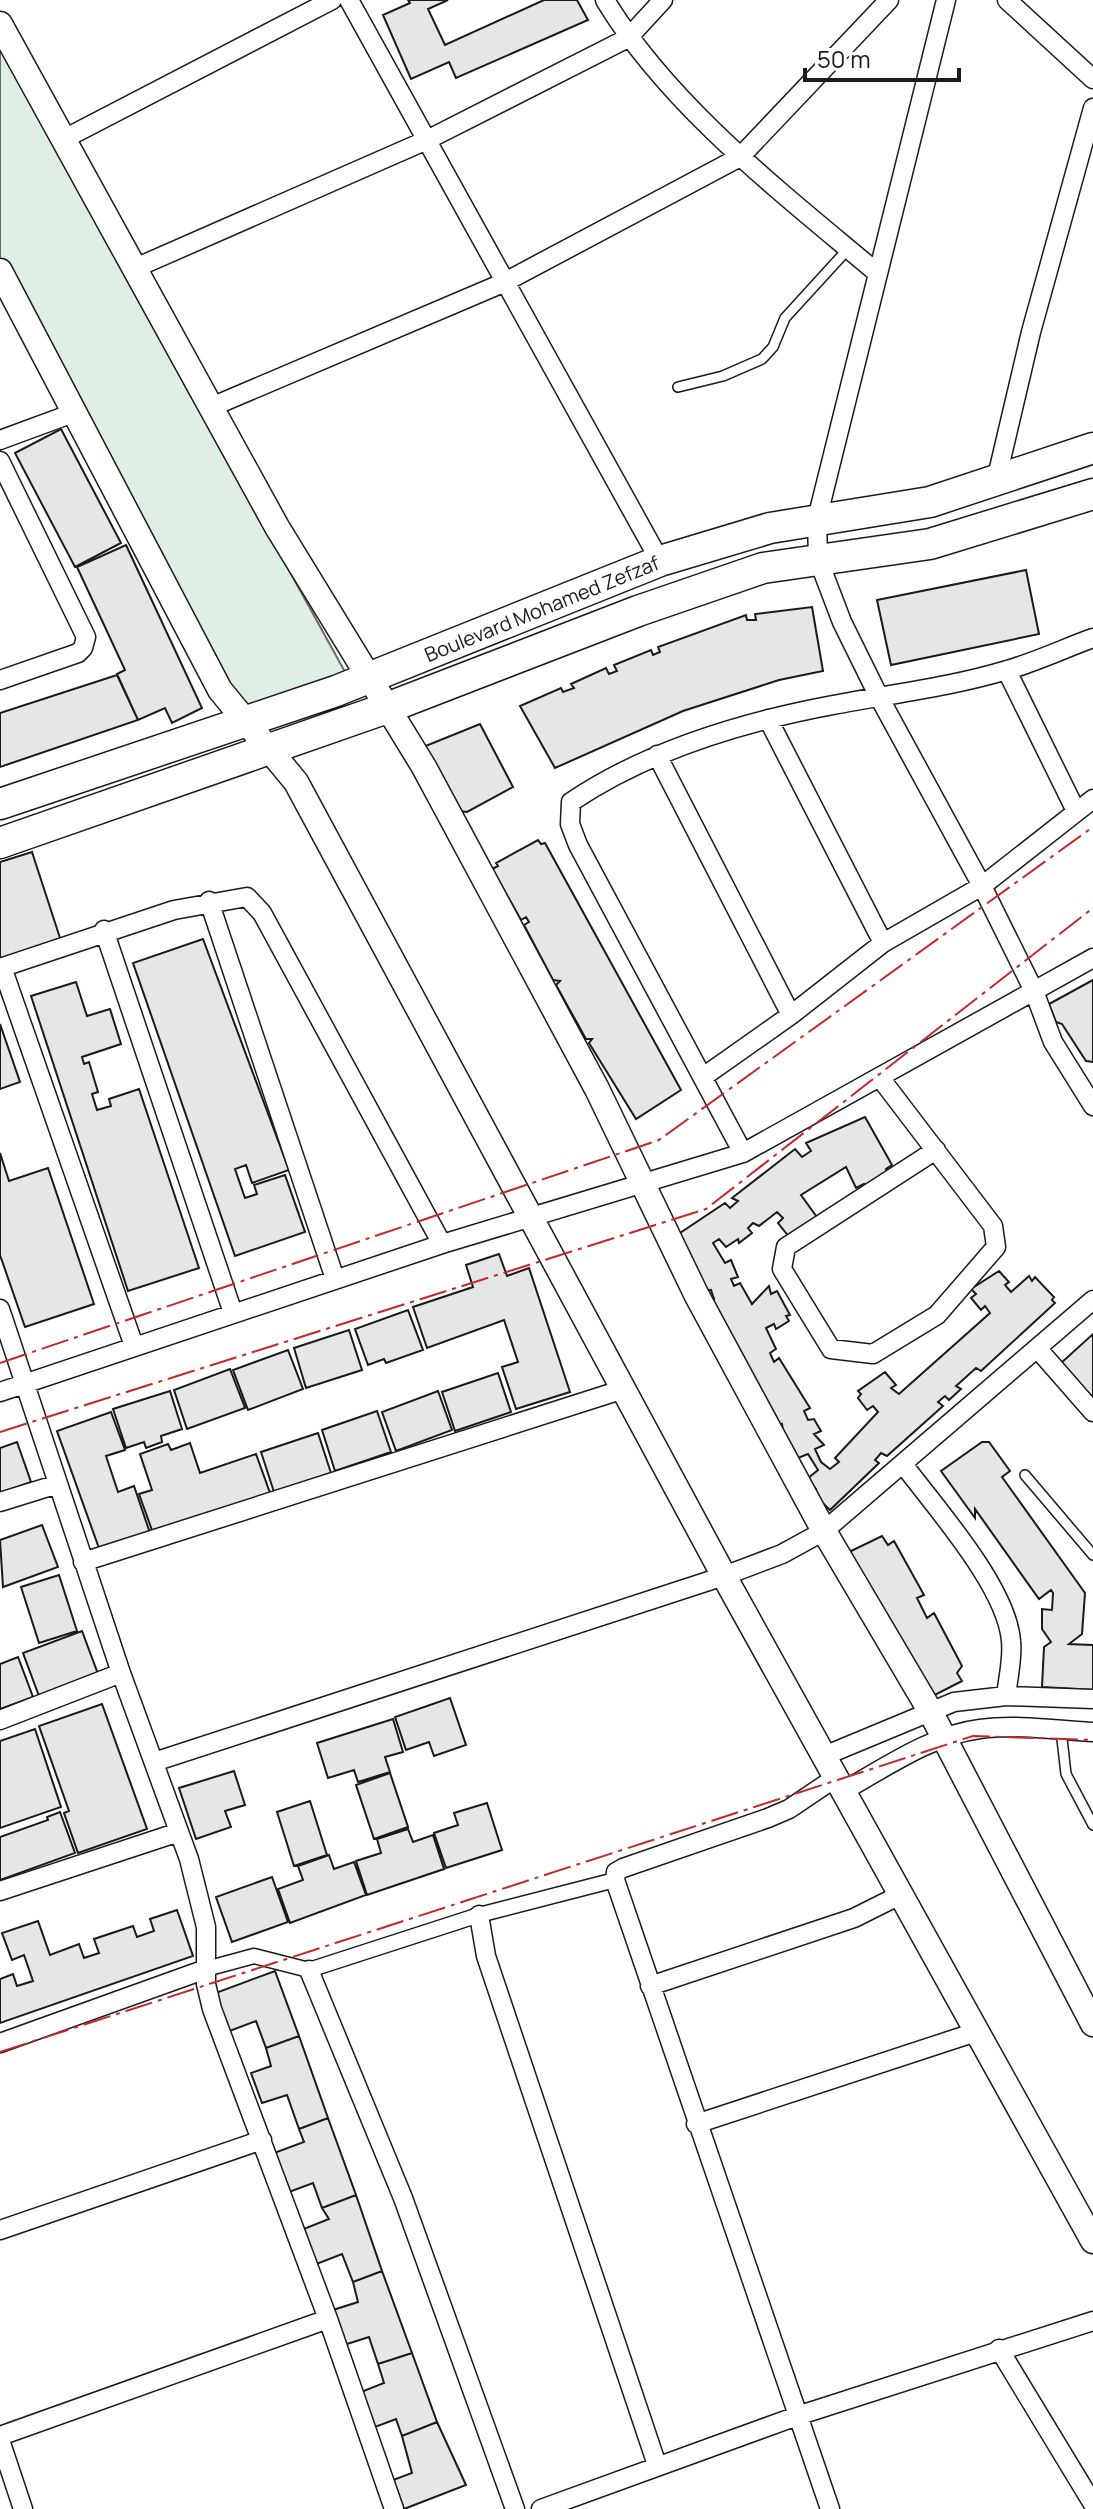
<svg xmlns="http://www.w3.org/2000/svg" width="1093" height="2509" viewBox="0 0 1093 2509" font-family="Manrope,sans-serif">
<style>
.green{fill:#e0efe3;stroke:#6a6a6a;stroke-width:2}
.building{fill:#e6e6e6;stroke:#1a1a1a;stroke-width:2}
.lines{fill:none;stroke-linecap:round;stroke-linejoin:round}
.service-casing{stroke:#1a1a1a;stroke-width:12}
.pedestrian-casing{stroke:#1a1a1a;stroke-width:17}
.minor-casing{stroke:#1a1a1a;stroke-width:21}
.tertiary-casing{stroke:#1a1a1a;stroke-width:27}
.primary-casing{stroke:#1a1a1a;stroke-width:33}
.service{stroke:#fff;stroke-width:9}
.pedestrian{stroke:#fff;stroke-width:14}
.minor{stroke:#fff;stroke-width:18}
.tertiary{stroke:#fff;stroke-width:24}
.primary{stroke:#fff;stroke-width:30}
.power{stroke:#c62828;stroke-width:2;stroke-dasharray:28 6 4 6;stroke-linecap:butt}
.labels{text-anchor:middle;stroke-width:6;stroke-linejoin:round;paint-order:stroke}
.street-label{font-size:20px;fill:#1a1a1a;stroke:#fff}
</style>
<rect width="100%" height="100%" fill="#fff"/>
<path class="green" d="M0,45l350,636 -116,40 -234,-437z"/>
<path class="building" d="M408,0h40l-20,9 17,36 99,-45h33l11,20 -132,58 -7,-16 -38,17 -28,-64 27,-12z
M61,429l60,114 -46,24 -60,-114z
M126,545l76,163 -30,15 -7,-15 -27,12 -21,-46 8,-4 -48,-103z
M1026,570l13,64 -148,31 -14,-65z
M812,607l11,64 -44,9 -96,31 -128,57 -35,-62 41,-18 2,4 11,-4 -3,-4 35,-16 3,6 8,-3 -3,-6 37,-15 2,5 7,-3 -2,-5 88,-32 1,5h9l-1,-6z
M117,675l21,45 -138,47v-54z
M480,724l33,63 -46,25 -8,-1 -36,-64z
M538,840l3,4 4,-1 136,247 -45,29 -47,-76 3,-4h-6l-30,-54 4,-4 -7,-1 -29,-55 5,-3 -3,-5 -5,3 -29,-51 6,-3 -2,-3z
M32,852l29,89 -61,20v-99z
M203,939l86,231 -37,13 -6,-18 -11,4 10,29 12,-4 -3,-9 31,-10 20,57 -70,24 -102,-293z
M1093,980v82l-7,-1 -24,-37 -6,-2 -7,-18z
M76,982l11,34 23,-7 11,35 -39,13 2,7 5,-2 9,30 -6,2 5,16 14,-4 -2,-7 30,-10 60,179 -71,23 -97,-295z
M0,1024l20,58 -20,7z
M865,1117l27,48 -6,4 3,4 -24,16 -1,-5 -8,4 -10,-21 -45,28 18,25 -29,18 -12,-15 5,-5 -6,-6 -18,14 -6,-3 -5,5 4,5 -13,10 -1,-4 -12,8 -7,-8 -6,4 12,20 6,-3 7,17 -7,2 3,7 6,-3 12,21 17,-18 2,8 6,-3 13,24 -4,1 3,5 -13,8 -2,-5 -8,4 10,21 -6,4 4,9 5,-4 31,50 -6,3 4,9 6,-1 7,12 -7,3 10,11 -9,4 6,13 9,7 9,-7 -4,-4 43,-46 -5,-6 -6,4 -9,-12 3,-4 -3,-3 27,-19 11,13 -5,3 8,6 91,-81 -5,-7 -4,4 -10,-12 5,-4 -5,-5 28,-18 10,11 -4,3 6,7 18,-16 3,5 3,-4 19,20 -2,3 3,3 -74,68 -5,-3 -20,18 5,3 -12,11 -4,-4 -7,6 5,4 -56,50 -6,-3 -6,7 4,3 -49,47 -18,-17 4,-4 -9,-10 11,-9 -10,-16 -10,4 -6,-11 -6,2 -4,-25 -7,3 -7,-13 5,-3 -66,-110 7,-2 -3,-9 -6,1 -34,-52 54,-36 5,5 8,-7 -6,-3 63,-49 7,8 9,-6 -5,-8z
M0,1153l9,28 39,-13 46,136 -69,23 -25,-72z
M499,1254l8,22 22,-8 41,124 -54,17 -14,-42 16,-5 -14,-42 -77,28 -14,-41 60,-20 -7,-22z
M408,1310l15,40 -37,13 -2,-4 -16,6 -13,-36z
M349,1330l13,40 -56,18 -12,-40z
M1093,1334v64l-33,-34z
M288,1350l15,39 -55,21 -15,-40z
M230,1369l15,39 -58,21 -13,-39z
M498,1373l13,39 -56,19 -13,-39z
M170,1391l12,38 -21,7 1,6 -16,6 -2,-6 -18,6 -13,-39z
M438,1391l14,39 -56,21 -14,-39z
M377,1411l14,41 -56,19 -13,-41z
M111,1412l14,38 -19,6 12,36 16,-6 16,47 -50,18 -43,-120z
M318,1433l13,40 -57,19 -13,-40z
M17,1442l14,40 -31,11v-45z
M982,1442h7l21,29 -8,6 83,116 -3,41 -13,10 24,1v45l-51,-3 2,-40 7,-5 -9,-13v-20l10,1 1,-17 -2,-3 -12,9 -64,-90v9l-34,-47z
M190,1443l10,30 56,-19 14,39 -117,40 -14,-39 13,-4 -12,-36 28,-10 3,6z
M42,1525l16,42 -55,20 -3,-47z
M882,1536l6,9 6,-4 30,54 -7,3 10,20 7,-5 28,53 -5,7 5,8 -33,17 -80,-146z
M59,1575l18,56 -38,12 -18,-56z
M82,1631l16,43 -59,22 -16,-43z
M18,1657l15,40 -33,12v-45z
M450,1698l16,47 -32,11 -5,-14 -23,8 -11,-33z
M102,1704l45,125 -69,24 -14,-40 5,-2 -30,-85z
M393,1719l10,33 -18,5 5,15 -32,10 -4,-12 -26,8 -11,-35z
M35,1729l26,78 -61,21v-87z
M234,1771l11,34 -20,6 6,16 -35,12 -17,-51z
M390,1773l18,54 -34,12 -18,-54z
M310,1801l17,54 -33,11 -17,-54z
M487,1803l15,47 -56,18 -12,-35 24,-8 -4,-12z
M60,1812l15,41 -75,27v-43l48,-17 -1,-3z
M408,1829l5,13 20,-7 11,34 -77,26 -11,-34 25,-8 -4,-14z
M329,1855l5,14 20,-7 12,33 -76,28 -12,-34 25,-9 -5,-14z
M272,1877l16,45 -56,20 -16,-45z
M177,1910l16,46 -193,67v-44l13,-5 4,12 16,-5 -9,-26 -12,5 -10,-27 36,-12 12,34 29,-11 5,14 15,-5 -5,-14 39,-13 4,11 17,-6 -4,-12z
M275,1971l24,65 -33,12 -10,-27 -29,11 -14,-38z
M299,2036l29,82 -29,11 -12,-34 -25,8 -11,-30 20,-7 -5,-18z
M328,2118l28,77 -34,13 -9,-25 -24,9 -15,-39 30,-11 -5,-13z
M356,2195l26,76 -29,11 -11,-28 -28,11 -13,-35 28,-11 -7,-11z
M382,2271l30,82 -34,11 -9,-27 -25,8 -11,-35 25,-8 -5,-20z
M412,2353l25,69 -35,14 -6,-17 -21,8 -14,-35 23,-9 -6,-19z
M437,2422l29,63 -62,24 -11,-29 19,-7 -10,-37z"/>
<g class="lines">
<g class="service-casing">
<path id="service" d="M678,387l45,-11 39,-17 11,-12 12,-29 63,-69
M1025,1475l68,80
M1061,1730l5,44 27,51"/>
</g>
<g class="pedestrian-casing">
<path id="pedestrian" d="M206,1969l48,-13 55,14 170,-55 136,-35"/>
</g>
<g class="minor-casing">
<path id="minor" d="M349,0l311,561
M605,0c64,106 177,193 271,272
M946,0l-129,519 1,40 24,63 37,75 103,189 52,105 19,51 40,64
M1007,0l86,79
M62,140l270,-140
M133,269l294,-129 201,-102 35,-38
M209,408l294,-125 237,-126 149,-157
M0,440l76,-28
M0,461l86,176 -3,11 -5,5 -78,27
M996,481l35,-149 62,-224
M1007,671l69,140
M768,719l115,224
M657,755l134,260
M209,901l126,378
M104,930l129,383
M2,967l132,379
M0,968l174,-58 73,-13 15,16 180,331
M703,1077l88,-62 92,-72 99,-57 111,-87
M881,1079l112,147 3,21 -59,68 -64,39 -42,-5 -49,-80 4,-22 150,-97
M743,1153l-165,-308 -8,-21 1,-22c77,-52 171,-80 262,-97 57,-11 118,-18 174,-35 29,-8 58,-22 86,-32
M0,1309l121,364 68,186 17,68v57l6,25 116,310 66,190
M1037,1348l56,64
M0,1392l442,-148 301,-91 350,-195
M903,1464c32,43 104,123 108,177 2,17 -3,37 -5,55
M0,1502l58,-18
M83,1562l541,-173
M0,1720l121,-47
M824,1756l130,-54 52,-6 87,3
M154,1762l570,-186 58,-22 42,-23 269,-231
M843,1791c42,-23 88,-56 137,-62 36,-5 77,1 113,3
M0,1891l179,-59
M479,1915l7,41 171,509
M309,1970l94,228 112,311
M650,1986l204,-68 48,-24
M0,2043l206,-74
M696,2124l280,-92
M0,2230l262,-90
M999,2349l94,155
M0,2436l328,-117
M0,2440l23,69
M541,2509l256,-93 296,-95
M830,2509l-215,-629 1,-8 7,-4 145,-50 21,-9 46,-31"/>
</g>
<g class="tertiary-casing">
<path id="tertiary" d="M0,24l277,503 147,240 173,322 99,205 128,237 105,178 164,315
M0,271l220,419 76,92 428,794 369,665"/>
</g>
<g class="primary-casing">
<path id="primary" d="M0,804l336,-113 324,-130 110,-33 160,-26 163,-54
M0,843l387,-135 251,-97 125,-43 167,-24 163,-50"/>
</g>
<use href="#service" class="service"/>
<use href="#pedestrian" class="pedestrian"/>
<use href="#minor" class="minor"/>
<use href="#tertiary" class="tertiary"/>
<use href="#primary" class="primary"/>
<path class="power" d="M0,1363l659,-223 434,-313
M0,1432l706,-223 387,-301
M0,2052l973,-316 120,4"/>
</g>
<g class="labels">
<g class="street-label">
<text transform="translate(542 609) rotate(-22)" y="7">Boulevard Mohamed Zefzaf</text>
</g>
</g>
<path d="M805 68v12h154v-12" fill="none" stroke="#1a1a1a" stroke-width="4"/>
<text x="817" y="68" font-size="24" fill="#1a1a1a" stroke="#ffffff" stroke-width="6" paint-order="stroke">50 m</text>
</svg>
